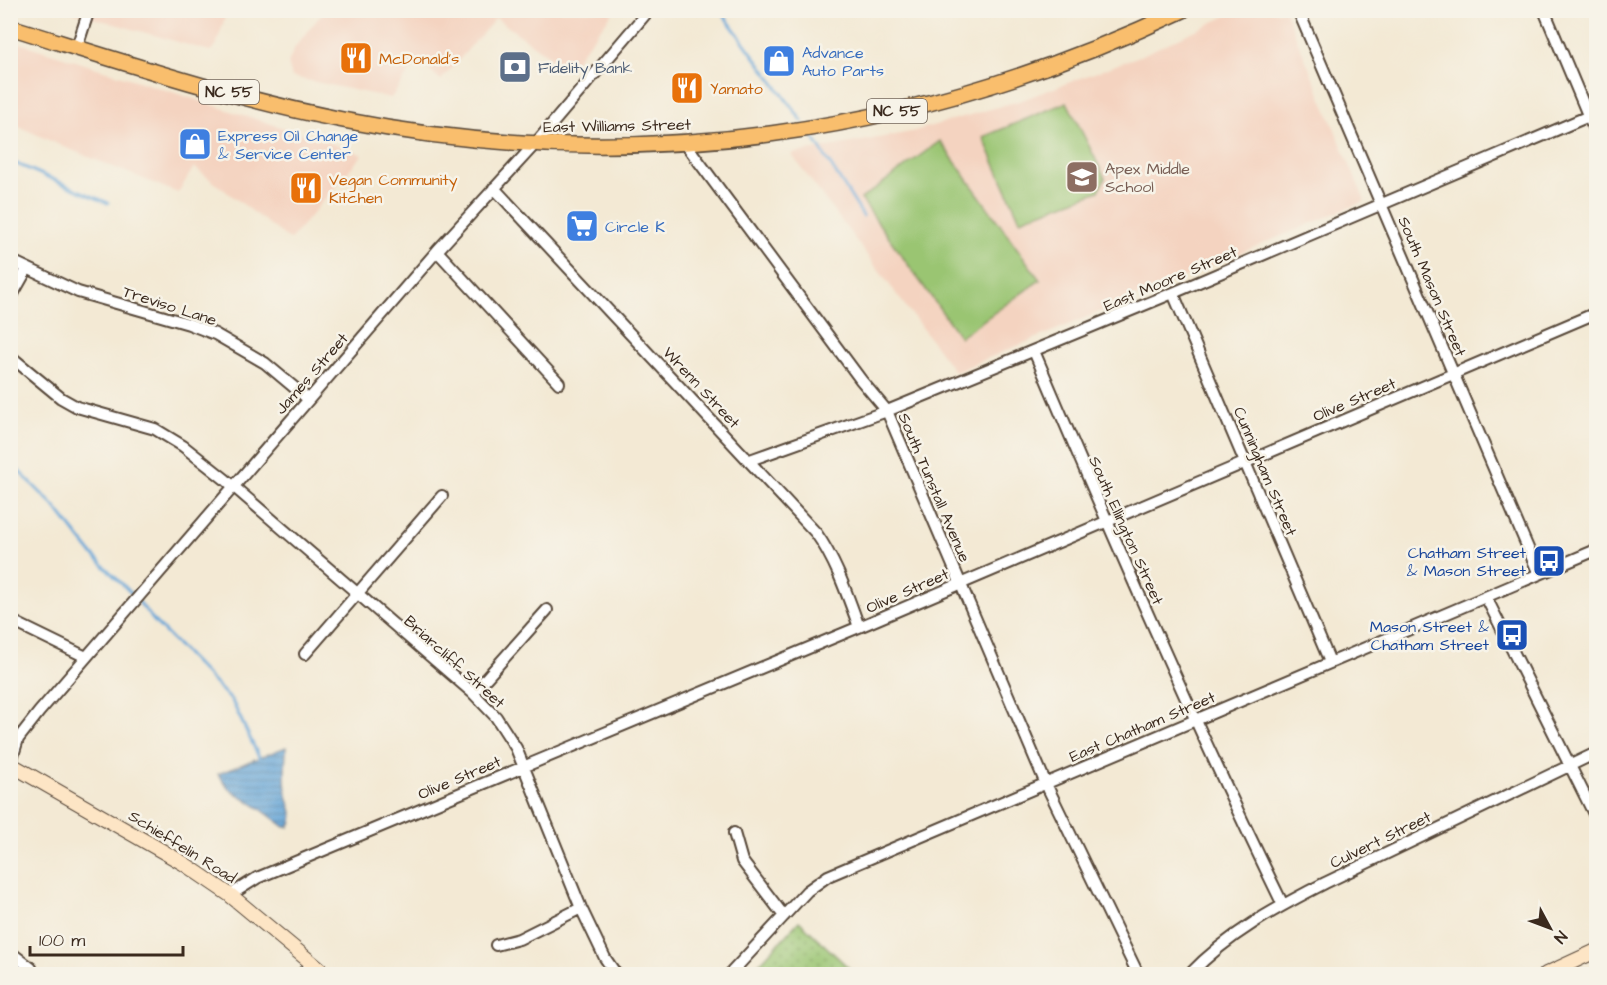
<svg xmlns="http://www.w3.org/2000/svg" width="1607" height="985" viewBox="0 0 1607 985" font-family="'Architects Daughter',sans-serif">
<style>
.built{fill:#f4d3c0}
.park{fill:url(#park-dots);stroke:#6a7848;stroke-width:1.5}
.pitch{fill:#9ac572;stroke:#6a7848;stroke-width:1.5}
.water{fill:url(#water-rules);stroke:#50677a;stroke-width:1.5}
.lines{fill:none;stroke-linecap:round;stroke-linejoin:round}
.stream{stroke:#64a4d7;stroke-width:3}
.street-casing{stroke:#574739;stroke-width:14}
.secondary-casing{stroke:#574739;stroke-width:16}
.primary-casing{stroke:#574739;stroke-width:18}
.street{stroke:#fff;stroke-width:10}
.secondary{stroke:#fde5c5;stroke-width:14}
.primary{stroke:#f9be6d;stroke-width:15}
.labels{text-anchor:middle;stroke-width:5;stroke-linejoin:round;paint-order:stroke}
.shield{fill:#f7f3e8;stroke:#73665b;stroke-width:1.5}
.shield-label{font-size:15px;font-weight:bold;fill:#3b2a1e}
.shop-label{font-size:16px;fill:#366cbe;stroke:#f7f3e8;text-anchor:start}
.food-label{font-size:16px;fill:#c56008;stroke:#f7f3e8;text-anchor:start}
.service-label{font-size:16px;fill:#4e5e75;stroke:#f7f3e8;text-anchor:start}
.street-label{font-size:16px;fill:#3b2a1e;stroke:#f7f3e8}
.education-label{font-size:16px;fill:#785e54;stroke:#f7f3e8;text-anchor:start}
.transit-label{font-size:16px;fill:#164399;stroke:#f7f3e8;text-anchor:end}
</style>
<defs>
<pattern id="park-dots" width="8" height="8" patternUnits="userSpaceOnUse" patternTransform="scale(1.5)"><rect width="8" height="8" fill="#9ac572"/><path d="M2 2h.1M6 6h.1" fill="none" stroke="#7fa05d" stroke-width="1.8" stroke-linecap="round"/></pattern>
<pattern id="water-rules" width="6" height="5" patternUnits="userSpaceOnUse" patternTransform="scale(1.5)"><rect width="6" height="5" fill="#64a4d7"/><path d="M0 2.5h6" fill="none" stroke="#5486ae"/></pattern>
</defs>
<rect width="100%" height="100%" fill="#f7f3e8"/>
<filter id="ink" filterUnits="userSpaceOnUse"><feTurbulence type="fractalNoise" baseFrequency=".0167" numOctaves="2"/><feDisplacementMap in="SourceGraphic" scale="12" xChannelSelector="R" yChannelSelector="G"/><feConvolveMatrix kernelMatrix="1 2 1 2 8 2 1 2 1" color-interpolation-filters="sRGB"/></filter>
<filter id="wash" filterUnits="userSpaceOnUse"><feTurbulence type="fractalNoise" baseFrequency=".008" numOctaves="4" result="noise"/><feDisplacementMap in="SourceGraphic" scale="24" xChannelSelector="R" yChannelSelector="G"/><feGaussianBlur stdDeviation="1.35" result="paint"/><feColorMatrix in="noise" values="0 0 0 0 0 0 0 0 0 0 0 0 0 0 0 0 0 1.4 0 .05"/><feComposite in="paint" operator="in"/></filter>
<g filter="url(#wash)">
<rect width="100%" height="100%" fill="#f3e9d4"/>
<path class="built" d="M69,11h158l-11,35 -6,5z
M324,11v-1l290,1 -46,59 -72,-52 -55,62 -23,-20 -27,38 -99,-21 -4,-14 7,-16z
M1237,11h48l80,190 -410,171 -164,-218 120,-22 111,-32 118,-44z
M10,40l342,110 10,5 -72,85 -96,-73 -16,26 -114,-46 -53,-24z"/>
<path class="park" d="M799,921l50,47 -6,6h-93z"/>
<path class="pitch" d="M1067,102l38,76 -6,13 -79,29 -37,-83z
M940,141l100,139 -80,57 -99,-138z"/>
<path class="water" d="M286,747c0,16 -3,33 1,48 2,11 10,22 2,32h-4l-27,-20 -29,-18 -11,-15z"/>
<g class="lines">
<path class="stream" d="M720,10l82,111
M813,137l50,79
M10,161l98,42
M10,462l44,44 38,48 43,43
M139,602l15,19 78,80 28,58"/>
</g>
</g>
<g filter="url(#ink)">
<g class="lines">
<g class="street-casing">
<path id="street" d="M1298,10l241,564
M1544,10l52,124
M77,47l12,-37
M685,143l176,237 26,31 159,373 92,190
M494,188l322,345c20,28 31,61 43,94
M437,251l122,132
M10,260l68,32 111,32 26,10 50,29 43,36
M1173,293l157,369
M10,299l17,-30
M1034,351c79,186 160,372 249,554
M10,356l51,42 16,9 78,22 28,17 43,34 247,213 23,24 20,31 65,160 24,50 11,16
M750,460l137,-49 286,-118 423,-180
M1486,597l110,221
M10,620l76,37
M305,654l137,-158
M473,693l74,-83
M10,765l8,-26 21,-27 398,-461 98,-107 114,-134
M734,833l8,28 42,55
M230,895l27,-17 602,-251 737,-314
M496,945l23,-6 62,-31
M10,952l21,16
M302,974l10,-10
M730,974l77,-83 21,-15 768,-326
M1190,974c38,-40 86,-66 135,-91l271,-130"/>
</g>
<g class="secondary-casing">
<path id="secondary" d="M10,764l173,99 47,32 95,79
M1546,974l50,-23"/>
</g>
<g class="primary-casing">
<path id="primary" d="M10,27c110,34 220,71 333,93 290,57 575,16 840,-110"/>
</g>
<use href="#street" class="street"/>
<use href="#secondary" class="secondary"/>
<use href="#primary" class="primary"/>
</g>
</g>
<defs>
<g id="restaurant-square" transform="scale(1.725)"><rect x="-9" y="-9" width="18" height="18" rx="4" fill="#e8710a" stroke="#f7f3e8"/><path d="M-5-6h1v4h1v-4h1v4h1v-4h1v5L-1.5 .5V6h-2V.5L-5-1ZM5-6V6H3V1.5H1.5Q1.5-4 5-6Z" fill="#fff"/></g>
<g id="shop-square" transform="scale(1.725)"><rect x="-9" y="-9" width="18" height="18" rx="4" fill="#3f7fe0" stroke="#f7f3e8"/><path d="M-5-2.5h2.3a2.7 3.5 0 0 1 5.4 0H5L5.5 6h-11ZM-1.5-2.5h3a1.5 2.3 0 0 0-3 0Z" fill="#fff"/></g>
<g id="bank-square" transform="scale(1.725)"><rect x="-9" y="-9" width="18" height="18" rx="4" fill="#5c6f8a" stroke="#f7f3e8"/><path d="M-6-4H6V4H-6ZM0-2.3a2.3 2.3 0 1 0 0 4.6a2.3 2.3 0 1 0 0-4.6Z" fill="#fff"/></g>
<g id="school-square" transform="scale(1.725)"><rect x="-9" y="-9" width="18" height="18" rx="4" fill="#8d6e63" stroke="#f7f3e8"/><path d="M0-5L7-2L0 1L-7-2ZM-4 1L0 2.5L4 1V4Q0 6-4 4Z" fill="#fff"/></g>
<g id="supermarket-square" transform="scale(1.725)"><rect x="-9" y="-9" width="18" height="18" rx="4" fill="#3f7fe0" stroke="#f7f3e8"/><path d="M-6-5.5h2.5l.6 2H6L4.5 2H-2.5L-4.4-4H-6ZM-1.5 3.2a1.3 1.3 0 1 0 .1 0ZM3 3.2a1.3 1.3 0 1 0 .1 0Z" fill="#fff"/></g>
<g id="bus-square" transform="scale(1.725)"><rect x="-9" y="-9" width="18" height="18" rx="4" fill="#1a4fb4" stroke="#f7f3e8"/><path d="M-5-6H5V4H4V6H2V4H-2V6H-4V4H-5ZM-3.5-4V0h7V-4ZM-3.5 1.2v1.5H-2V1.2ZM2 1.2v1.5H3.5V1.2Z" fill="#fff"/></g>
</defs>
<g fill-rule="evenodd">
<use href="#restaurant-square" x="356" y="58"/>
<use href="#shop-square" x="779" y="61"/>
<use href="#bank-square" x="515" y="67"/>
<use href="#restaurant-square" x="687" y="88"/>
<use href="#shop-square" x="195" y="144"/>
<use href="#school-square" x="1082" y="177"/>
<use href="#restaurant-square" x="306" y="188"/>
<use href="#supermarket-square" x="582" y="226"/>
<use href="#bus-square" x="1549" y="561"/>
<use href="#bus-square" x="1512" y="635"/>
</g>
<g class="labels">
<g class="shield">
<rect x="199" y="80" width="60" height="24" rx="4.5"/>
<rect x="867" y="99" width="60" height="24" rx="4.5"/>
</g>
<g class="shield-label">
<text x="229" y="97">NC 55</text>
<text x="897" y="116">NC 55</text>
</g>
<g class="shop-label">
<text x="802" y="58">Advance<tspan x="802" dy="18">Auto Parts</tspan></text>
<text x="218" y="141">Express Oil Change<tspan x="218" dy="18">&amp; Service Center</tspan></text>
<text x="605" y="232">Circle K</text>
</g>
<g class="food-label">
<text x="379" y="64">McDonald's</text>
<text x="710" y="94">Yamato</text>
<text x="329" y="185">Vegan Community<tspan x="329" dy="18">Kitchen</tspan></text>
</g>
<g class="service-label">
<text x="538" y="73">Fidelity Bank</text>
</g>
<g class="street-label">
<text transform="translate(617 125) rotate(-1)" y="6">East Williams Street</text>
<text transform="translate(1170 278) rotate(-23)" y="6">East Moore Street</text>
<text transform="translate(1433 286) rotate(67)" y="6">South Mason Street</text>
<text transform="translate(170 305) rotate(18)" y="6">Treviso Lane</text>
<text transform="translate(311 373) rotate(-49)" y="6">James Street</text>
<text transform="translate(702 387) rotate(47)" y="6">Wrenn Street</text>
<text transform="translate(1354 399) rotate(-23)" y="6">Olive Street</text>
<text transform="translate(1266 471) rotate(67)" y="6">Cunningham Street</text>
<text transform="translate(935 487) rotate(67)" y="6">South Tunstall Avenue</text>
<text transform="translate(1127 530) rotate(66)" y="6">South Ellington Street</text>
<text transform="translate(907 590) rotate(-24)" y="6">Olive Street</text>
<text transform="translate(455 661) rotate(42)" y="6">Briarcliff Street</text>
<text transform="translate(1142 726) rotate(-23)" y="6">East Chatham Street</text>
<text transform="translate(459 777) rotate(-23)" y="6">Olive Street</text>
<text transform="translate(1380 839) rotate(-26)" y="6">Culvert Street</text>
<text transform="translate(183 846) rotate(32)" y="6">Schieffelin Road</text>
</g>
<g class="education-label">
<text x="1105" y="174">Apex Middle<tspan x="1105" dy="18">School</tspan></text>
</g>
<g class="transit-label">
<text x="1526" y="558">Chatham Street<tspan x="1526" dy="18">&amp; Mason Street</tspan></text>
<text x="1489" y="632">Mason Street &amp;<tspan x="1489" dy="18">Chatham Street</tspan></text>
</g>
</g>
<rect width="1607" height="985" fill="none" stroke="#f7f3e8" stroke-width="36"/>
<g transform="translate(1550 928) rotate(131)" stroke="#f7f3e8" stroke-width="4.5" paint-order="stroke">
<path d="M0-4.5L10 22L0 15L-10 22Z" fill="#3b2a1e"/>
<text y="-9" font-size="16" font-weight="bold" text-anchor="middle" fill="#3b2a1e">N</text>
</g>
<path d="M30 946v9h153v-9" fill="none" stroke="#3b2a1e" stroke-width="3"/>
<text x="39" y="946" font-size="18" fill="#3b2a1e" stroke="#f7f3e8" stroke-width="4.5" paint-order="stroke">100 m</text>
</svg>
